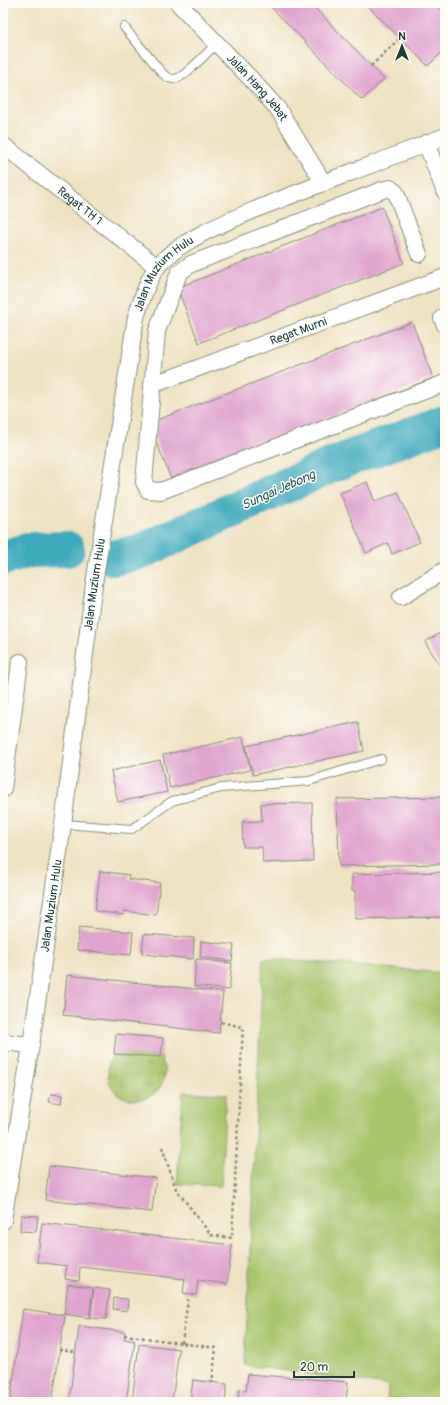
<svg xmlns="http://www.w3.org/2000/svg" width="448" height="1405" viewBox="0 0 448 1405" font-family="Pangolin,sans-serif">
<style>
.grass{fill:url(#grass-tufts);stroke:#648150}
.park{fill:#a9c56c;stroke:#648150}
.lines{fill:none;stroke-linecap:round;stroke-linejoin:round}
.river{stroke:#3caabb;stroke-width:36}
.building{fill:#dfa4ce}
.service-casing{stroke:#86907c;stroke-width:10}
.minor-casing{stroke:#86907c;stroke-width:18}
.path{stroke:#86907c;stroke-width:2.5;stroke-dasharray:3 3;stroke-linecap:butt}
.service{stroke:#fff;stroke-width:8}
.minor{stroke:#fff;stroke-width:16}
.labels{text-anchor:middle;stroke-width:3;stroke-linejoin:round;paint-order:stroke}
.street-label{font-size:12px;fill:#1f3d34;stroke:#fdfcf7}
.water-label{font-size:13px;font-style:italic;fill:#296363;stroke:#fdfcf7}
</style>
<defs>
<pattern id="grass-tufts" width="24" height="20" patternUnits="userSpaceOnUse"><rect width="24" height="20" fill="#a9c56c"/><path d="M3 7l-1-3M5 7V3M7 7l1-3M15 17l-1-3M17 17v-4M19 17l1-3" fill="none" stroke="#89a15a"/></pattern>
</defs>
<rect width="100%" height="100%" fill="#fdfcf7"/>
<filter id="ink" filterUnits="userSpaceOnUse"><feTurbulence type="fractalNoise" baseFrequency=".025" numOctaves="2"/><feDisplacementMap in="SourceGraphic" scale="8" xChannelSelector="R" yChannelSelector="G"/><feConvolveMatrix kernelMatrix="1 2 1 2 8 2 1 2 1" color-interpolation-filters="sRGB"/></filter>
<filter id="wash" filterUnits="userSpaceOnUse"><feTurbulence type="fractalNoise" baseFrequency=".012" numOctaves="4" result="noise"/><feDisplacementMap in="SourceGraphic" scale="16" xChannelSelector="R" yChannelSelector="G"/><feGaussianBlur stdDeviation="0.9" result="paint"/><feColorMatrix in="noise" values="0 0 0 0 0 0 0 0 0 0 0 0 0 0 0 0 0 1.4 0 .05"/><feComposite in="paint" operator="in"/></filter>
<g filter="url(#wash)">
<rect width="100%" height="100%" fill="#eee2c4"/>
<path class="grass" d="M114,1054l47,3c1,4 3,9 4,12 0,7 -2,15 -7,21 -18,19 -52,9 -50,-19 0,-7 3,-12 6,-17z"/>
<path class="park" d="M263,958l182,15v429h-58l1,-17 -143,-20z
M183,1092l43,2 -5,92 -44,-2z"/>
<g class="lines">
<path class="river" d="M3,558l27,-8 37,-1
M113,558l29,-7 192,-87 111,-41"/>
</g>
<g id="blocks">
<path class="building" d="M267,3h43l74,76 -22,21z
M365,3h70l10,10v36l-17,17z
M382,207l22,56 -205,80 -22,-55z
M412,322l21,56 -262,101 -22,-56z
M367,482l8,20 23,-10 22,50 -28,12 -4,-11 -22,10 -26,-60z
M445,630v43l-20,-31z
M358,722l6,29 -111,24 -7,-29z
M243,737l7,33 -80,18 -7,-33z
M160,760l7,32 -49,10 -7,-31z
M445,797v67l-106,2 -2,-67z
M312,803l1,58 -50,2 -1,-16h-19l-1,-25 20,-1 -1,-17z
M100,871l29,4 -1,4 32,4 -4,32 -32,-4v4l-29,-4z
M445,872l-1,45 -89,2v-28h-3v-17z
M79,927l54,5 -2,23 -54,-5z
M144,934l50,4 -1,21 -51,-5z
M201,941l33,4 -2,16 -32,-4z
M196,959l36,4 -3,27 -35,-4z
M67,975l156,17 -4,41 -156,-18z
M116,1034l47,4 -2,19 -47,-3z
M51,1094l11,1 -1,9 -12,-2z
M49,1166l107,12 -4,34 -107,-12z
M21,1215l17,1 -2,16 -16,-1z
M42,1223l190,22 -5,39 -29,-4 -2,15 -13,-2 2,-14 -105,-12 -1,14 -14,-2 2,-13 -30,-4z
M68,1284l25,4 -4,30 -25,-4z
M94,1288l16,2 -4,29 -16,-1z
M114,1298l14,1 -1,12 -14,-2z
M23,1309l42,6 -13,87h-42z
M79,1326l46,6 -1,7 11,2 -9,61h-57z
M139,1344l40,5 -7,53h-40z
M248,1374l100,8 -2,20h-108l1,-12 7,1z
M193,1380l34,4 -2,18h-35z"/>
</g>
</g>
<g filter="url(#ink)">
<use href="#blocks" fill-opacity="0" stroke="#86907c" stroke-width="1"/>
<g class="lines">
<g class="service-casing">
<path id="service" d="M124,27l39,47c4,3 8,6 12,5 9,-1 34,-28 42,-36
M63,824l69,5 40,-28 49,-13 88,-7 72,-22"/>
</g>
<g class="minor-casing">
<g id="minor">
<path id="s1" d="M178,3l73,76 27,30 45,73"/>
<path d="M426,143l19,49"/>
<path id="s2" d="M3,145l154,122"/>
<path d="M419,254l-23,-61 -6,-5 -8,2 -191,74 -12,9 -22,58 -13,151 4,8 13,1 284,-108"/>
<path d="M442,318l3,7"/>
<path id="s3" d="M152,385l293,-108"/>
<path d="M401,597l44,-27"/>
<path d="M3,789l17,-127"/>
<path d="M3,1042l28,3"/>
<path id="s4" d="M3,1221l28,-176 32,-221 31,-240 42,-267c5,-15 11,-37 21,-50 23,-28 74,-47 107,-61 60,-24 121,-46 181,-70"/>
</g>
</g>
<path class="path" d="M371,66l29,-28
M162,1147l14,42 35,46 21,3 11,-211 -23,-5
M124,1335l92,13 -4,35
M182,1343l6,-44
M59,1350l17,2"/>
<use href="#service" class="service"/>
<use href="#minor" class="minor"/>
</g>
</g>
<g class="labels">
<g class="street-label">
<text dy="4" stroke="none"><textPath href="#s1" startOffset="116">Jalan Hang Jebat</textPath></text>
<text dy="4" stroke="none"><textPath href="#s2" startOffset="98">Regat TH 1</textPath></text>
<text dy="4" stroke="none"><textPath href="#s4" startOffset="967">Jalan Muzium Hulu</textPath></text>
<text dy="4" stroke="none"><textPath href="#s3" startOffset="156">Regat Murni</textPath></text>
<text dy="4" stroke="none"><textPath href="#s4" startOffset="643">Jalan Muzium Hulu</textPath></text>
<text dy="4" stroke="none"><textPath href="#s4" startOffset="319">Jalan Muzium Hulu</textPath></text>
</g>
<g class="water-label">
<text transform="translate(278 489) rotate(-24)" y="5">Sungai Jebong</text>
</g>
</g>
<rect width="448" height="1405" fill="none" stroke="#fdfcf7" stroke-width="16"/>
<g transform="translate(402 46)" stroke="#fdfcf7" stroke-width="3" paint-order="stroke">
<path d="M0-3L7 15L0 10L-7 15Z" fill="#1f3d34"/>
<text y="-6" font-size="11" font-weight="bold" text-anchor="middle" fill="#1f3d34">N</text>
</g>
<path d="M294 1371v6h60v-6" fill="none" stroke="#1f3d34" stroke-width="2"/>
<text x="300" y="1371" font-size="12" fill="#1f3d34" stroke="#fdfcf7" stroke-width="3" paint-order="stroke">20 m</text>
</svg>
